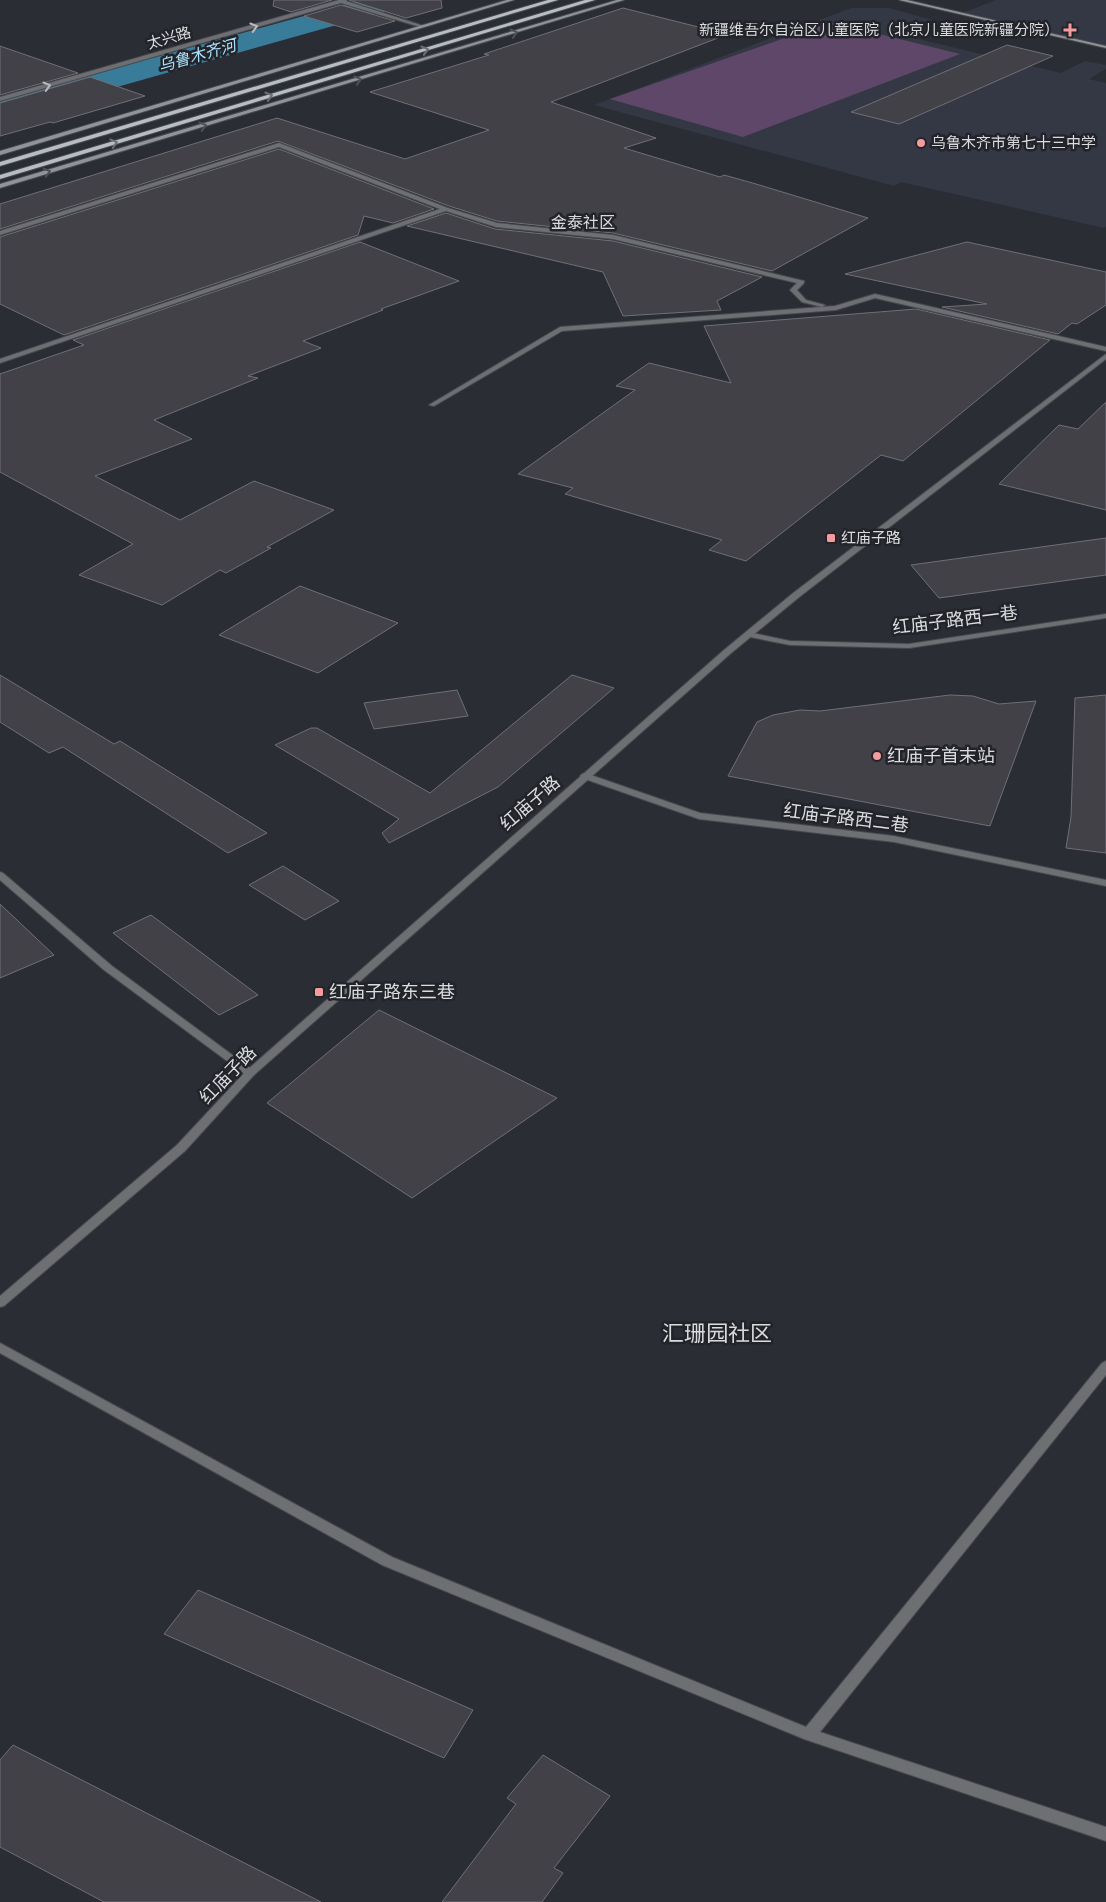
<svg xmlns="http://www.w3.org/2000/svg" width="1106" height="1902" viewBox="0 0 1106 1902" font-family="'Noto Serif','Noto Sans SC',serif">
<style>
.built{fill:#343844}
.green{fill:#5e4769}
.lines{fill:none;stroke-linecap:round;stroke-linejoin:round}
.river{fill:#397c99;fill-rule:evenodd}
.building{fill:#424148;stroke:#706f77}
.minor-casing{stroke:#47494f;stroke-width:2}
.tertiary-casing{stroke:#47494f;stroke-width:2}
.secondary-casing{stroke:#47494f;stroke-width:2}
.trunk-casing{stroke:#47494f;stroke-width:2}
.minor{fill:#6d6f72;fill-rule:evenodd}
.tertiary{fill:#6d6f72;fill-rule:evenodd}
.secondary{fill:#909498;fill-rule:evenodd}
.trunk{fill:#b7bdc3;fill-rule:evenodd}
.oneway{stroke:#b9bbbe}
.oneway2{stroke:#4e5156}
.oneway3{stroke:#6c7076}
.poi-dot{fill:#f59b9e;stroke:#22242a;stroke-width:2}
.labels{text-anchor:middle;stroke-width:5;stroke-linejoin:round;paint-order:stroke}
.far-poi-label{font-size:15px;fill:#dadbdf;stroke:#22242a;text-anchor:start}
.far-street-label{font-size:15px;fill:#dadbdf;stroke:#22242a}
.far-water-label{font-size:16px;font-style:italic;fill:#aae0fb;stroke:#22242a}
.far-neighbourhood-label{font-size:16px;fill:#dadbdf;stroke:#22242a}
.street-label{font-size:18px;fill:#dadbdf;stroke:#22242a}
.poi-label{font-size:18px;fill:#dadbdf;stroke:#22242a;text-anchor:start}
.near-neighbourhood-label{font-size:22px;fill:#dadbdf;stroke:#22242a}
</style>
<rect width="100%" height="100%" fill="#2b2d34"/>
<path class="built" d="M996,0h110v47l-146,-33z
M851,8h38l43,12 -35,14 164,39 24,-12 21,4v4l-17,10 17,4v144l-2,1 -203,-46 -7,4 -300,-81z"/>
<path class="green" d="M831,22l129,32 -217,83 -133,-38z"/>
<g class="lines">
<path class="river" d="M362,0h46l-4,6 -404,114v-20z"/>
</g>
<path class="building" d="M274,0h58l-41,12 -18,-6z
M349,0h92l1,8 -36,10z
M341,5l54,16 -38,11 -53,-16z
M623,8l103,26 -12,3 4,1 -167,64 105,36 -32,10 96,29 4,-2 32,9 112,34 -96,53 -159,-38 -116,-12 -48,-15 -171,-65 -278,88v-25l277,-86 128,41 84,-29 -119,-38 119,-37 -5,-1z
M1007,45l46,11 -154,68 -48,-12z
M0,46l78,27 -78,22z
M90,77l55,19 -92,27 -3,-1 -50,14v-33z
M279,149l155,60 -41,14 -29,-7 -6,19 -294,100 -64,-31v-67z
M446,213l49,16 118,12 149,36 -45,24 4,9 -98,6 -20,-44 -196,-46z
M360,242l99,39 -78,28 2,1 -80,31 18,7 -73,28 10,2 -104,42 38,19 -97,37 85,44 74,-39 80,29 -67,37 4,1 -45,25 -6,-3 -58,35 -83,-30 54,-31 -133,-72v-98l84,-29 -11,-5z
M967,242l139,30v33l-29,19 -5,-1 -14,11 -116,-27 45,-3 -142,-30z
M916,309l134,31 -147,121 -22,-6 -135,106 -37,-11 13,-10 -157,-46 8,-6 -55,-14 117,-84 -19,-4 33,-23 82,20 -27,-57z
M1106,402v108l-107,-26 60,-59 19,4z
M1106,538v37l-167,23 -28,-33z
M300,586l98,37 -80,50 -99,-38z
M0,675l114,69 6,-3 147,92 -39,20 -165,-106 -14,6 -49,-31z
M572,675l42,13 -116,99 -109,56 -7,-10 17,-14 -124,-74 36,-17h6l113,65z
M457,690l11,26 -94,13 -10,-26z
M950,695l23,1 26,8 37,-3 -46,125 -262,-50 29,-54 16,-7 27,-5 20,1z
M1106,695v158l-40,-5 5,-31 4,-119z
M283,866l56,35 -34,19 -56,-35z
M0,904l54,51 -54,23z
M151,915l107,80 -39,20 -106,-82z
M379,1010l178,88 -145,100 -145,-95z
M198,1590l275,120 -29,48 -280,-124z
M13,1745l308,157h-217l-104,-55v-87z
M543,1755l67,41 -56,72 9,5 -21,29h-100l74,-98 -9,-6z"/>
<g class="lines">
<g class="minor-casing">
<path id="minor" d="M339,0h8l-1,1 78,25 -4,1 -79,-24 -341,98v-4z
M279,143l169,65 49,15 116,12 191,46v2l-7,7 9,10 19,5 -3,2 -20,-5 -12,-12 7,-7 -184,-44 -117,-12 -50,-16 -446,152v-4l440,-150 -161,-62 -279,88v-4z
M875,294l231,53v4l-231,-53 -39,12 -274,21 -128,75 -5,-1 131,-78 275,-21z
M1106,614v4l-197,30 -119,-3 -45,-9 -1,-2 4,-2 42,9 119,3z
M585,773l115,40 194,23 212,44v6l-212,-44 -195,-23 -117,-41 -2,-2 2,-2z
M0,872l3,1 109,93 142,105 1,2 -1,2h-8l-142,-105 -104,-90z
M0,1343l392,214 414,170 296,-364 4,-2v14l-286,357 286,95v14l-302,-102 -422,-174 -382,-212z"/>
</g>
<g class="tertiary-casing">
<path id="tertiary" d="M1106,354v5l-308,239 -68,56 -476,421 -69,76 -181,155 -4,1v-11l177,-151 69,-74 478,-421 68,-56z"/>
</g>
<g class="secondary-casing">
<path id="secondary" d="M507,0h7l-514,155v-4z
M617,0h7l-624,188v-4z
M899,0h8l199,46v2z"/>
</g>
<g class="trunk-casing">
<path id="trunk" d="M548,0h10l-558,166v-4z
M585,0h10l-595,179v-4z"/>
</g>
<use href="#minor" class="minor"/>
<use href="#tertiary" class="tertiary"/>
<use href="#secondary" class="secondary"/>
<use href="#trunk" class="trunk"/>
</g>
<defs><path id="oneway-chevron" d="M-2-3.5L2.5 0L-2 3.5" fill="none" stroke-width="1.6" stroke-linecap="round" stroke-linejoin="round" transform="scale(1.25)"/></defs>
<g class="oneway">
<use href="#oneway-chevron" transform="translate(254 27) rotate(-16)"/>
<use href="#oneway-chevron" transform="translate(47 86) rotate(-16)"/>
</g>
<g class="oneway2">
<use href="#oneway-chevron" transform="translate(514 33) rotate(-17)"/>
<use href="#oneway-chevron" transform="translate(358 80) rotate(-16)"/>
<use href="#oneway-chevron" transform="translate(203 126) rotate(-16)"/>
<use href="#oneway-chevron" transform="translate(47 172) rotate(-16)"/>
</g>
<g class="oneway3">
<use href="#oneway-chevron" transform="translate(425 50) rotate(-17)"/>
<use href="#oneway-chevron" transform="translate(269 96) rotate(-17)"/>
<use href="#oneway-chevron" transform="translate(114 143) rotate(-17)"/>
</g>
<g class="poi-dot">
<path d="M1067.5 22.5h5v5h5v5h-5v5h-5v-5h-5v-5h5z"/>
<circle cx="921" cy="143" r="5"/>
<rect x="826" y="533" width="10" height="10" rx="2.5"/>
<circle cx="877" cy="756" r="5"/>
<rect x="314" y="987" width="10" height="10" rx="2.5"/>
</g>
<g class="labels">
<g class="far-poi-label">
<text x="1059" y="35" text-anchor="end">新疆维吾尔自治区儿童医院（北京儿童医院新疆分院）</text>
<text x="931" y="148">乌鲁木齐市第七十三中学</text>
<text x="841" y="543">红庙子路</text>
</g>
<g class="far-street-label">
<text transform="translate(169 38) rotate(-16)" y="5">太兴路</text>
</g>
<g class="far-water-label">
<text transform="translate(197 55) rotate(-16)" y="6">乌鲁木齐河</text>
</g>
<g class="far-neighbourhood-label">
<text x="583" y="228">金泰社区</text>
</g>
<g class="street-label">
<text transform="translate(955 620) rotate(-7)" y="6">红庙子路西一巷</text>
<text transform="translate(530 803) rotate(-41)" y="6">红庙子路</text>
<text transform="translate(846 818) rotate(7)" y="6">红庙子路西二巷</text>
<text transform="translate(228 1075) rotate(-46)" y="6">红庙子路</text>
</g>
<g class="poi-label">
<text x="887" y="762">红庙子首末站</text>
<text x="329" y="998">红庙子路东三巷</text>
</g>
<g class="near-neighbourhood-label">
<text x="717" y="1341">汇珊园社区</text>
</g>
</g>
</svg>
